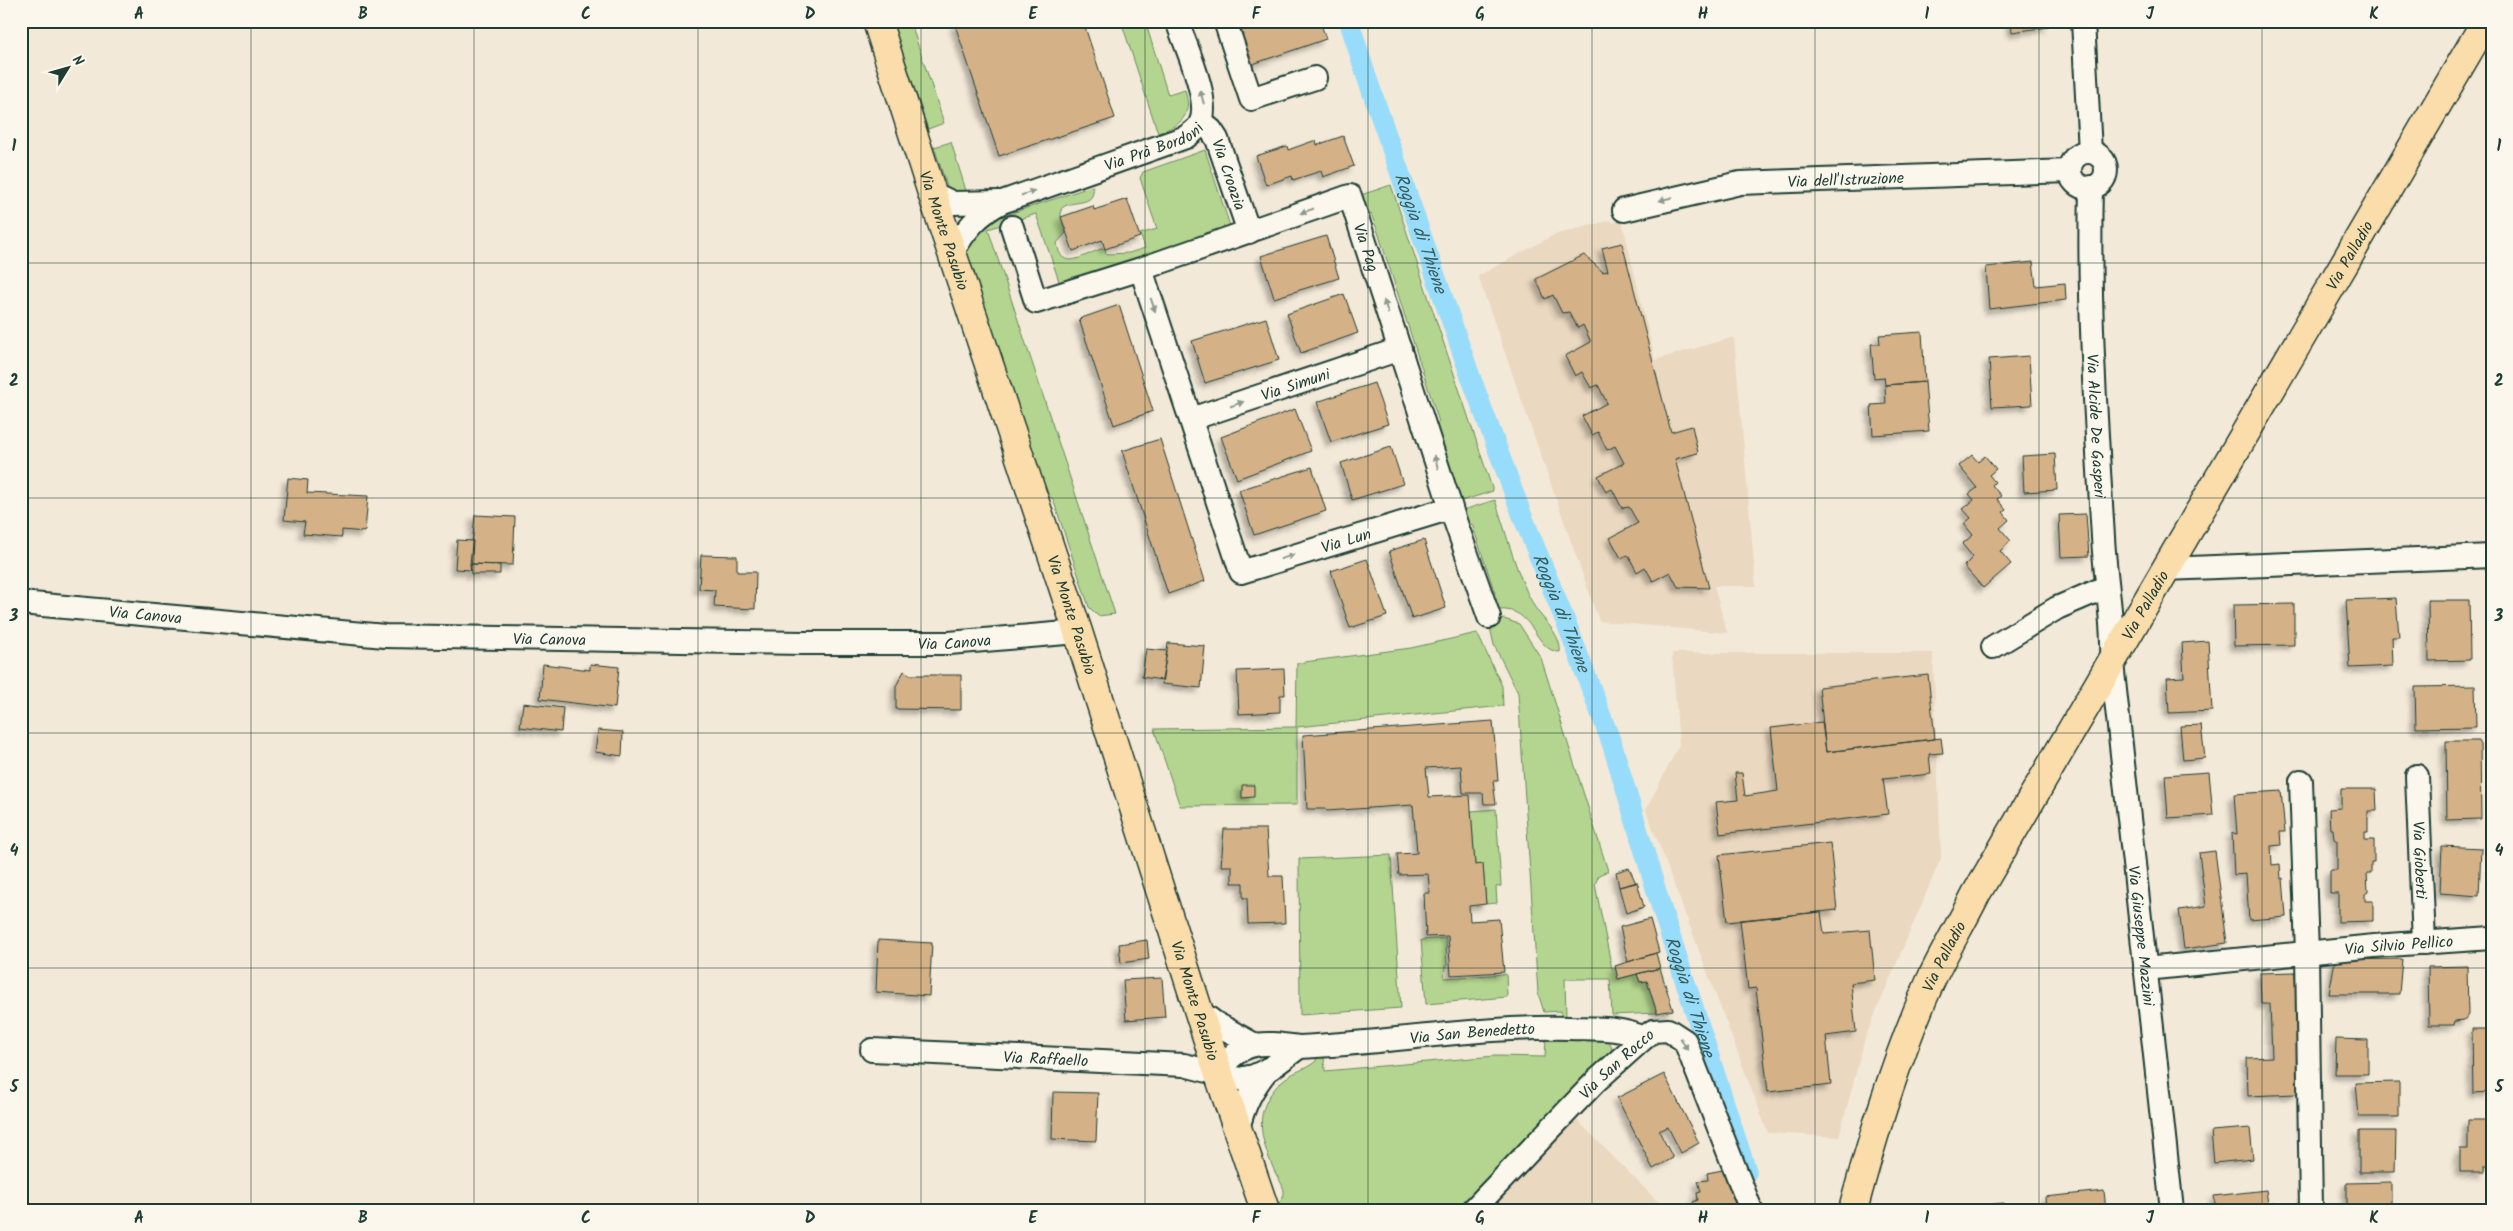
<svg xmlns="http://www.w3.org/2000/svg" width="2513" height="1231" viewBox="0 0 2513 1231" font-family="Kalam,sans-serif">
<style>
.built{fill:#ead8c0}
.green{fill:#b4d58f;stroke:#6a8962}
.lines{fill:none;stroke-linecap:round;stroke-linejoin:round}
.canal{stroke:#98dcfb;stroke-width:20}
.building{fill:#d5b187;stroke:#1f3d34;filter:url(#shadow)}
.minor-casing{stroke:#1f3d34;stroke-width:26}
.major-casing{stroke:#1f3d34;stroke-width:31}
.minor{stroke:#fbf7ec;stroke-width:22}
.major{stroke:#faddab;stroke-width:28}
.oneway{fill:#8d9a90}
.grid{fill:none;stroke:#1f3d34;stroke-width:1;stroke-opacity:0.55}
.labels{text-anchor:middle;stroke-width:5;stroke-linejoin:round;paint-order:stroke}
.street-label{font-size:16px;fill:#1f3d34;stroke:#fbf7ec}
.water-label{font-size:18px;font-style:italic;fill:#375d5c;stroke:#fbf7ec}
.neatline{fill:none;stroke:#1f3d34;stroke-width:2}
.grid-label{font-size:16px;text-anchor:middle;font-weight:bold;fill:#1f3d34}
</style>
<defs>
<filter id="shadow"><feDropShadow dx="-4.5" dy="4.5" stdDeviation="2.5" flood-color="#0004"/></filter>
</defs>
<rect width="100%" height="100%" fill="#f3e9d8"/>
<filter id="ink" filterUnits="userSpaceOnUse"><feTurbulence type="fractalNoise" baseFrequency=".02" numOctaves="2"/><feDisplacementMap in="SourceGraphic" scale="10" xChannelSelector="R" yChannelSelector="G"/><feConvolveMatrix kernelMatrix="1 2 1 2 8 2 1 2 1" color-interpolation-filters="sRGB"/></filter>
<g filter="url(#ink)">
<path class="built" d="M1611,220l1,3 10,-2 33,139 79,-23 22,249h-42l13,47 -128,-12 -121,-345 76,-41z
M1672,653h261l8,205 -76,180 -26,99 -71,-4 -122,-323 33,-65z
M1570,1113l96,97h-182z"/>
<path class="green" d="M892,21h18l34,102 -16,6z
M1121,21h24l23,74 17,-5c8,26 -4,35 -27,43z
M951,142l17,55 -19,-5 -15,-45z
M1205,150l26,79 -171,55 -24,-70 -48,15 127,385 -17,2 -9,-9 -36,-108 -6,-4 -82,-229v-18l20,-26 108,-36c3,23 -22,12 -32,23v8l5,16 -9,10c4,30 26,12 44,6h4l1,5 23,-1 16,-5 -5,-14 17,-5 -17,-51 3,-6z
M1391,185l102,306 -35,11 -27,-78 8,-2 -62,-193 -6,-15 -7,2 -6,-20z
M1495,500c12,35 21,74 39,106 8,13 28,29 26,46 -26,0 -25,-46 -62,-42l-10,-15 7,-2 -23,-69 -7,2 -5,-15z
M1504,619l15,5 22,34 67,213 -9,4 -4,9 17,85h4l2,10 19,-5 3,8 7,-1 10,32 -45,2 -2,-36h-45l1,38 -5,-1v-5l-17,1 -6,-19 -20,-300 -24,-48 -5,-22z
M1477,633l25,53 1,20 -206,21v78l-117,1 -26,-77 142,-2 1,-64 114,-15z
M1496,809l5,77 -5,1 1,16 -11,1 -3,-39h-8l-4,-54z
M1391,855l10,153 -101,7 -1,-156z
M1446,938l1,28h-2l-1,12 62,-4 1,23 -81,7 -5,-64z
M1546,1038l61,2 4,5 1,7 -150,158h-188c2,-6 11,-10 10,-19 -1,-7 -7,-14 -10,-21 -14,-32 -22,-60 7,-88 10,-10 25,-12 35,-21l1,-7 7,3 1,14 170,-15 50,1z"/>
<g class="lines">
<path class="canal" id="s1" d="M1349,21l17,54 104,300 52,140 47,115 43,114 51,169 84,259"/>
</g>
<path class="building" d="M967,21h116l32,97 -116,38 -44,-131z
M1235,21h85l6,18 -76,26z
M2011,21h36l1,6 -36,5z
M1343,136l11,30 -31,11 -2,-6 -28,9 -1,-4 -26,9 -10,-29 31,-10 1,4 28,-10 1,5z
M1127,199l13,38 -35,12 -3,-9 -29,11 -12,-34 32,-11 1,4z
M1326,236l13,42 -65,20 -13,-42z
M1622,243l49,189 21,-6 6,27 -23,6 34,129 -31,-1 -8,-15 -17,9 -8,-14 -8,5 -9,-17 -7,3 -11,-20 28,-15 -9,-16 -7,1 -10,-19 -6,3 -8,-16 26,-13 -9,-17 -8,4 -9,-18 -6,3 -10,-19 25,-13 -9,-18 -7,3 -9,-16 -7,4 -10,-20 26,-14 -8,-17 -5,3 -9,-16 -7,1 -9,-18 -8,4 -9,-20 48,-24 19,17 5,-1 -6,-23z
M2033,262l3,24 29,-3 1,17 -77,9 -3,-42z
M1344,294l14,39 -57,20 -14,-39z
M1119,305l34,106 -39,14 -35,-106z
M1266,318l13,42 -74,23 -13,-42z
M1922,332l3,50 -40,3 -1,-8 -10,1 -3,-34h9l-1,-9z
M2029,356l3,49 -40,2 -3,-48z
M1925,382l4,49 -56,4 -2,-30 15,-1 -1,-19z
M1374,383l14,41 -57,18 -14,-40z
M1295,409l16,42 -74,28 -16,-42z
M1160,439l45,142 -37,13 -46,-143z
M1391,447l12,37 -51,16 -11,-37z
M2055,454l2,36 -33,2 -2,-36z
M1972,455l6,7 7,-6 11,13 -7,6 6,7 -3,3 9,11 -4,3 9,11 -3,2 6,8 -9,8 11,13 -11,10 11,13 -28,24 -19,-22 9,-9 -11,-13 11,-9 -9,-11 7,-6 -8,-9 11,-9 -5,-6 8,-6 -18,-22z
M1312,467l14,44 -72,24 -15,-45z
M288,478l20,2 -1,13 61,3 -3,36 -23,-2v7l-39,-3 2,-12 -21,-2z
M2086,514l3,42 -28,1 -2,-42z
M475,515l40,2 -2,48 -43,-1z
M457,540l16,1 -2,29 -16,-1z
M1424,540l22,68 -34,11 -23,-68z
M701,555l36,1v16h19l-1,37 -41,-2 1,-17 -16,-1z
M1367,559l20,57 -37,12 -19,-57z
M470,564l30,1v9h-29z
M2396,598l3,39h-7l1,29 -43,2 -4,-68z
M2428,600h41l1,60 -41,1z
M2294,604v41l-60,1 -1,-41z
M2208,641l4,70 -43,2 -2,-35 17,-1 -2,-34z
M1168,643l37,3 -4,42 -39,-4z
M1146,649l21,2 -5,29 -20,-3z
M543,664l47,6v-6l29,3 -4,41 -75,-9z
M1284,669l1,26h-5v17l-41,2 -2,-43z
M904,671l7,4h50v35l-65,-1v-23z
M1928,675l7,64 -109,13 -7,-65z
M2475,686l1,41 -60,1 -1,-41z
M523,703l40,5 -2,24 -41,-5z
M1493,721l5,60h-5l3,23h-12l-1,-11h-20l-2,-27 -35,2 3,29 41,-2 5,70 8,-1 3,40 -17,2 1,15 29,-2 5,53 -53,3 -3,-39 -22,1 -2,-44h6l-2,-19 -29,1 -2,-21 20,-1 -4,-48 -86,6 -1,-2h-19l-4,-74z
M1822,722l4,30 115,-14 2,15 -14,1 2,20 -48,5 5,35 -168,20 -4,-32 22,-2 -3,-27h7l3,23 33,-5 -7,-63z
M2201,725l4,33 -22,2 -3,-34z
M598,730l25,2 -1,24 -27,-4z
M2446,741h34l1,78 -34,1z
M2209,772l4,43 -45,3 -3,-43z
M1242,785h12v12l-12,1z
M2341,789h35l1,22h-9v21h-3v8h9v22h-3v11h-4l1,19 -3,2v7h8v20l-35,1v-29h-8v-23h7v-29l-3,-2 -1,-10h-3l-1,-20 12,-1z
M2281,791l4,41h-5l1,13 -10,1 1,19 8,-1 1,15 2,-1 3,39 -37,3 -3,-46 -12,1 -2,-42 5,1 -3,-40z
M1224,829h42l3,47h14l2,47 -37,1 -1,-26h-4v-15h-11v-17h-11z
M1830,843l7,67 -110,12 -8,-67z
M2442,846l39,2 -2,48 -39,-3z
M2215,851l12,92 -43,6 -5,-39 27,-4 -7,-53z
M1629,868l7,15 -17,4 -3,-15z
M1637,882l7,25 -18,6 -7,-26z
M1821,912l3,22 46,-4 5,50 -24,3 5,49 -30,4 5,49 -63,7 -12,-104 -8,1 -8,-69z
M1650,919l9,33 -31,10 -8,-35z
M878,940l54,3 -3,53 -53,-4z
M1147,940l2,19 -28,4 -2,-19z
M1656,953l4,15 -42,11 -3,-13z
M2402,959l-3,35h-70l6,-34z
M2467,966l1,49 -4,5 -9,1 -1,4h-25l-1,-58z
M1660,968l13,42 -16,3 -10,-32 -7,1 -3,-8z
M2295,972l1,29h9l3,79 -12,14 -48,2 -1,-38 25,-1 -2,-53h-9l-1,-31z
M1162,978l3,39 -39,3 -3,-40z
M2472,1029h20v63l-19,1z
M2336,1039l32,1v34h-33z
M1664,1074l35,69 -18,10 -13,-26 -9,4 14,27 -20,11 -36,-71z
M2399,1082v35h-40l-3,-34z
M1053,1092l45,1 -2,48 -44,-2z
M2468,1120h24v46h-7v6h-25v-23h8z
M2250,1128l3,31 -39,4 -3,-32z
M2359,1131h37l-1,41h-36z
M1728,1169l7,35 -27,6h-13l-2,-8 5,-2 -1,-7 4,-1 -3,-11 10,-1 -1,-7z
M2391,1182v28h-44v-27z
M2266,1190l2,14 6,-1 1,7h-59l-2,-14z
M2104,1191l2,19h-60l-1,-13z
M2003,1203l1,7h-57z
M2466,1206v4h-37v-2z"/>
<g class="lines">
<g class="minor-casing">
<g id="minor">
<path d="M1225,21l26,78 64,-21"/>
<path d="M2083,21l7,131"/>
<path id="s2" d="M1201,122l10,8 6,9 32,93"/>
<circle cx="2088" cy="170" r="18"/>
<path id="s3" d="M2091,187c-3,117 5,234 12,350 2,42 11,84 9,126l60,547"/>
<path d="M932,193l21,10 46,-1"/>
<path id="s4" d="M1624,210l116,-27 330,-12"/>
<path d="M1012,227l24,75 105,-33"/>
<path id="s5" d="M952,253c13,-23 26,-39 50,-51l184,-65c5,-4 11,-7 14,-13 12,-22 -15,-79 -23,-103"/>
<path id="s6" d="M1191,419l209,-70"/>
<path id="s7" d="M1451,508l-210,64 -100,-303 209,-73 101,312 2,7 36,102"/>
<path d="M2165,569l327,-13"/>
<path id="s8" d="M21,603l364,33 419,7h145l129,-11"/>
<path d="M1993,647l64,-39 49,-21"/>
<path id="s9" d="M2417,776l7,167"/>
<path d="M2301,781l6,172 4,257"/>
<path id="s10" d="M2145,969l229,-23 118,-8"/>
<path d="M1199,1011l16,12 38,21"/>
<path id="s11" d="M1299,1047c91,-4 179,-21 270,-19 26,1 51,-1 75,10"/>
<path id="s12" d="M872,1050l312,15 55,14 15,-3 17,-8 28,-21c-38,-5 -56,-8 -81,25"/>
<path d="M1238,1129c6,-25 14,-40 30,-60"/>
<path id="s13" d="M1473,1210l123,-129 48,-43 9,-7 15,-1 17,11 66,169"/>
</g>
</g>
<g class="major-casing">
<g id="major">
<path id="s14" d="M877,21l55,172 146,439 140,440 47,138"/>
<path id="s15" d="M1853,1210c21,-78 44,-154 77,-228 14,-30 31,-58 46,-88l510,-873"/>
</g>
</g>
<use href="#minor" class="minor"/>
<use href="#major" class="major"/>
</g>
<defs><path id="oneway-solid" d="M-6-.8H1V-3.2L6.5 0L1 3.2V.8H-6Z" transform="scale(1.25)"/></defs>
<g class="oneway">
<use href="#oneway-solid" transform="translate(1202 97) rotate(-105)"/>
<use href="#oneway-solid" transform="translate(1028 193) rotate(-19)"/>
<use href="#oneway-solid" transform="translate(1666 199) rotate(166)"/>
<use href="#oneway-solid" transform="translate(1307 211) rotate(161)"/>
<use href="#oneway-solid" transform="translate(1153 305) rotate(71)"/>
<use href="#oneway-solid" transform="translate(1386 307) rotate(-108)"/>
<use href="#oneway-solid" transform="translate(1237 404) rotate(-19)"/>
<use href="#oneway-solid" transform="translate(1436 462) rotate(-108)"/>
<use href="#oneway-solid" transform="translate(1287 557) rotate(-17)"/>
<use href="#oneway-solid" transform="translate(1684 1044) rotate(60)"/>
</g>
</g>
<path class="grid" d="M251,21v1189M474,21v1189M698,21v1189M921,21v1189M1145,21v1189M1368,21v1189M1592,21v1189M1815,21v1189M2039,21v1189M2262,21v1189M21,263h2471M21,498h2471M21,733h2471M21,968h2471"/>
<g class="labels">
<g class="street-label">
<text dy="6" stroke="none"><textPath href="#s5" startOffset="234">Via Prà Bordoni</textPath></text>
<text dy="6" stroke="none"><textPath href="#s2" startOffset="61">Via Croazia</textPath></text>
<text dy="6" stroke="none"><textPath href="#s4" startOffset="225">Via dell'Istruzione</textPath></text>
<text dy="6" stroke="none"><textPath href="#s14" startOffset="220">Via Monte Pasubio</textPath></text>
<text dy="6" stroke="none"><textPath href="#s7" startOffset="814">Via Pag</textPath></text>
<text dy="6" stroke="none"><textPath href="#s15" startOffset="1080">Via Palladio</textPath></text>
<text dy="6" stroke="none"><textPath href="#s6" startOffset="110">Via Simuni</textPath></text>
<text dy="6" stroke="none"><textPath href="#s3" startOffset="239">Via Alcide De Gasperi</textPath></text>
<text transform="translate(1346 540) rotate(-17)" y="6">Via Lun</text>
<text dy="6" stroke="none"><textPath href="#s15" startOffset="675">Via Palladio</textPath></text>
<text dy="6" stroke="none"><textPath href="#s8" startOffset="125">Via Canova</textPath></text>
<text dy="6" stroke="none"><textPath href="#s14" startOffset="625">Via Monte Pasubio</textPath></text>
<text dy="6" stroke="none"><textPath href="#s8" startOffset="530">Via Canova</textPath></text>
<text dy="6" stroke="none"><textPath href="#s8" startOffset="935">Via Canova</textPath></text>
<text dy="6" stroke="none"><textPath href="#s9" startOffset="84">Via Gioberti</textPath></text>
<text dy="6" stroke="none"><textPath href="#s3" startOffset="751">Via Giuseppe Mazzini</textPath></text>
<text dy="6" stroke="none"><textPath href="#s10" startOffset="255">Via Silvio Pellico</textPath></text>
<text dy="6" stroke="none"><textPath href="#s15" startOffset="270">Via Palladio</textPath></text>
<text dy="6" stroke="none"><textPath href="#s14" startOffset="1030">Via Monte Pasubio</textPath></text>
<text dy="6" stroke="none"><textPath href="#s11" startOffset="174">Via San Benedetto</textPath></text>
<text dy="6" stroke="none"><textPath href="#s12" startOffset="174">Via Raffaello</textPath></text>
<text dy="6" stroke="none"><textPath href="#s13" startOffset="205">Via San Rocco</textPath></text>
</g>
<g class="water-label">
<text dy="6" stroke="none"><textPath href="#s1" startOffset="224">Roggia di Thiene</textPath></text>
<text dy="6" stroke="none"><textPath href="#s1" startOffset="629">Roggia di Thiene</textPath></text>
<text dy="6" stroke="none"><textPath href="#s1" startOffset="1034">Roggia di Thiene</textPath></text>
</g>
</g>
<rect width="2513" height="1231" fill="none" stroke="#fbf7ec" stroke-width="55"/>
<g transform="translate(68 68) rotate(53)" stroke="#fbf7ec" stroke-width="4" paint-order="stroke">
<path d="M0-4L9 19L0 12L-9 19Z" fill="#1f3d34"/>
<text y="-8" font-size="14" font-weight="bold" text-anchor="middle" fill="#1f3d34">N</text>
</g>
<rect x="28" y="28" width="2458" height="1176" class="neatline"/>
<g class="grid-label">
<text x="139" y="19">A</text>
<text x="363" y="19">B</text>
<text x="586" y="19">C</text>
<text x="810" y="19">D</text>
<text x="1033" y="19">E</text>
<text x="1256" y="19">F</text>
<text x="1480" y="19">G</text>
<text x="1703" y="19">H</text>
<text x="1927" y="19">I</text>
<text x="2150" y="19">J</text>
<text x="2374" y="19">K</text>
<text x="14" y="151">1</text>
<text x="2499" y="151">1</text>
<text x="14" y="386">2</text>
<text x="2499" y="386">2</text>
<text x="14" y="621">3</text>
<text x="2499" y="621">3</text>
<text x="14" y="856">4</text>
<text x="2499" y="856">4</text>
<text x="14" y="1092">5</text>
<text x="2499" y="1092">5</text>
<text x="139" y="1223">A</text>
<text x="363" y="1223">B</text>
<text x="586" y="1223">C</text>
<text x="810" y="1223">D</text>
<text x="1033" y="1223">E</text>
<text x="1256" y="1223">F</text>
<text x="1480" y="1223">G</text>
<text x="1703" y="1223">H</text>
<text x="1927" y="1223">I</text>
<text x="2150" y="1223">J</text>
<text x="2374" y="1223">K</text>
</g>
</svg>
